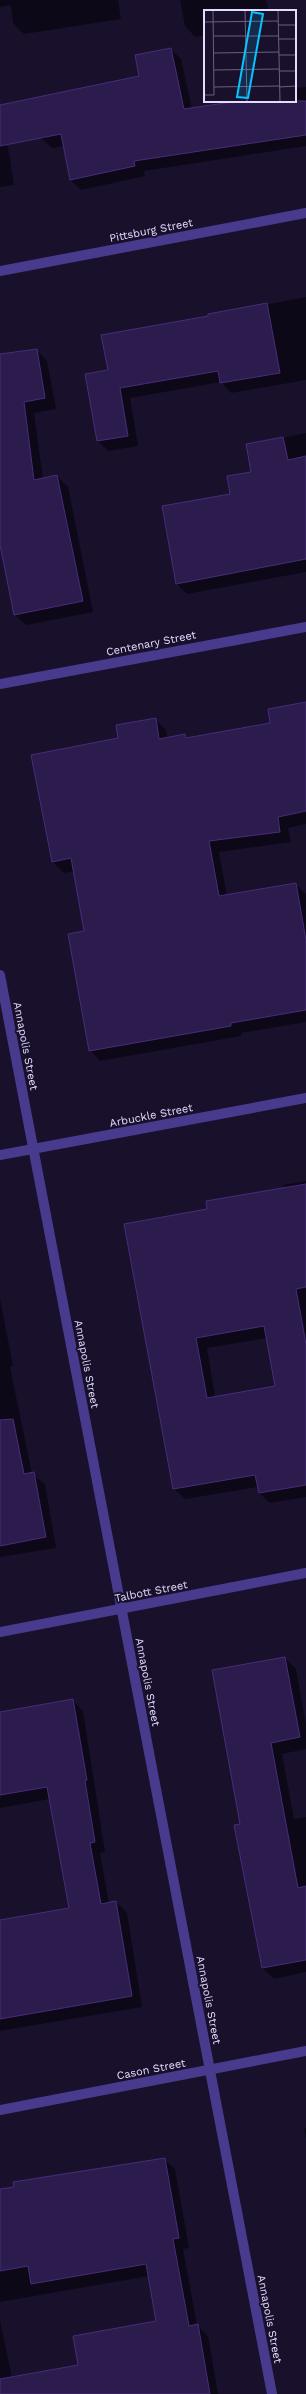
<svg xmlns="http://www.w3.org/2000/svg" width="306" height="2394" viewBox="0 0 306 2394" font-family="'Work Sans',sans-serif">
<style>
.shadow{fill:#0007;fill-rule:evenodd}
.building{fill:#2c1c4d;stroke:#472d7a;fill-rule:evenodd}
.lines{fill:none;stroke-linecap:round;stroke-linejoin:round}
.minor{stroke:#483a8c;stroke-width:10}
.labels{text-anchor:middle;stroke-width:4;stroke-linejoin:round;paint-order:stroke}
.street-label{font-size:11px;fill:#e4dbff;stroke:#19102c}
.inset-road{fill:none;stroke:#6a6180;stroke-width:1}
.view{fill:#07c5ff;fill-opacity:0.15;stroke:#07c5ff;stroke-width:2}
.inset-edge{fill:none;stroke:#e4dbff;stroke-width:2}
</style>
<rect width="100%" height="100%" fill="#19102c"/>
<path class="shadow" d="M0,0h118l3,19 -97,15 -11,-11 -2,-18 -11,2z
M180,0h86l3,11h-64v24l-10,2 -10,-11z
M171,49l10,10 11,50 53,-8h50v-13l11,-1v59l-162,25 1,5 -64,14 -11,-11 -6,-33 -12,2 -11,-10 99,-61z
M0,139l8,8 6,38 -14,2z
M306,297v83l-75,13 -10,-11 -91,16 8,48 -30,5 -10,-10 -12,-66 23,-4 -6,-35z
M36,350l11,11 9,48 -22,4 9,66 14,-3 11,11 25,125 -67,13 -11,-10 -15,-75v-183z
M306,433v139l-119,22 -10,-10 54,-89 21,-22 -5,-28z
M306,703v121l-18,4 3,14 -72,10 8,44 68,-12 11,10v128l-65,11v3l-141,25 -10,-11 -5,-118 -10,-61 -11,2 -11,-11 -21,-106 88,-17 35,-20 11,11 1,8 18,-3 3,3 84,-14z
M306,1181v316l-36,6 -11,-10 -1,-6 -73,12 -11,-10 34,-279 76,-21 -1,-4zM267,1338l9,48 -61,11 -8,-49z
M0,1298l13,68 -3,1 22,107 13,10 11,64 -56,9z
M285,1658l11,11 10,56v24l-24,5 12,65 12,-2v155l-32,7 -12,-11 -21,-143z
M72,1700l11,11 22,141 -5,1 9,51 7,-2 11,11 15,94 -142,24v-110l70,-12 -20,-110 -50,9v-95z
M304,2128h2v10z
M164,2159l11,10 14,79 -6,1 14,76 11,11 10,58h-218v-74l12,58 67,-12 78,-44 -8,-46 -149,26v-112z"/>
<path class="building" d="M171,48l13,61 55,-8h67v34l-172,26 1,5 -65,14 -9,-46 -61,12v-41l139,-29 -4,-21z
M267,303l13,70 -60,10 -2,-12 -98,17 8,48 -31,5 -12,-67 23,-4 -7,-35 107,-19v-2z
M37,349l8,49 -21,4 10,78 23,-5 26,126 -69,14 -14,-70v-191z
M283,437l5,23 18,-4v103l-130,25 -14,-78 68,-12 -3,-18 24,-4 -5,-28z
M306,702v109l-28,6 2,15 -71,9 10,55 77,-13 10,57v70l-75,13v3l-142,25 -21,-117 16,-3 -13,-73 -19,4 -21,-107 87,-17 -2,-13 40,-7 3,21 26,-5 1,4 84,-15 -2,-14z
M306,1184v103l-10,2 10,55v141l-47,8 -4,-18 -82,14 -49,-265 83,-15 -1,-8zM264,1326l11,60 -68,12 -11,-60z
M13,1419l11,55 10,-2 12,65 -46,9v-126z
M285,1657l15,80 -29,6 27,145 8,-2v74l-44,8 -28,-143 6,-1 -28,-154z
M73,1699l14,81 -2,1 10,61 -5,1 11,61 15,-3 16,95 -132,23v-99l69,-12 -22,-121 -47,8v-83z
M165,2158l14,80 -6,1 16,87 9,-2 12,70h-210v-15l78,-14 -5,-29 83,-15 -10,-57 -115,20 -3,-18 -28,5v-82l14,-2 -1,-5z"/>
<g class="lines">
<path class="minor" d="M0,271l306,-58
M0,684l306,-57
M0,975l272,1419
M0,1155l306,-57
M0,1632l306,-59
M0,2110l306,-59"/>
</g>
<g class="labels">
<g class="street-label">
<text transform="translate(151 230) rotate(-11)" y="4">Pittsburg Street</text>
<text transform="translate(151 643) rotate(-11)" y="4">Centenary Street</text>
<text transform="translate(26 1046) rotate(79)" y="4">Annapolis Street</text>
<text transform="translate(151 1115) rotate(-11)" y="4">Arbuckle Street</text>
<text transform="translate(87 1364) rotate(79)" y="4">Annapolis Street</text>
<text transform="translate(151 1591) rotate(-11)" y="4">Talbott Street</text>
<text transform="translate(148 1682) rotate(79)" y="4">Annapolis Street</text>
<text transform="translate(209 2000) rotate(79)" y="4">Annapolis Street</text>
<text transform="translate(151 2069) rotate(-11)" y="4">Cason Street</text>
<text transform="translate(270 2319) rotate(79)" y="4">Annapolis Street</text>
</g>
</g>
<g transform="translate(204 10)">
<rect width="92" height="92" fill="#19102c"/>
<path class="inset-road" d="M41,0l2,92M74,0l2,92M0,12l74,-1M74,15h18M10,26h64M75,29h17M10,43l65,-1M75,45h17M10,60l65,-1M75,61h17M10,77l65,-1M75,77l17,-1M0,85h10l-1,-85"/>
<path class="view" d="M48,2l11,2 -15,84 -11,-1z"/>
<rect width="92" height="92" class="inset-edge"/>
</g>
</svg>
